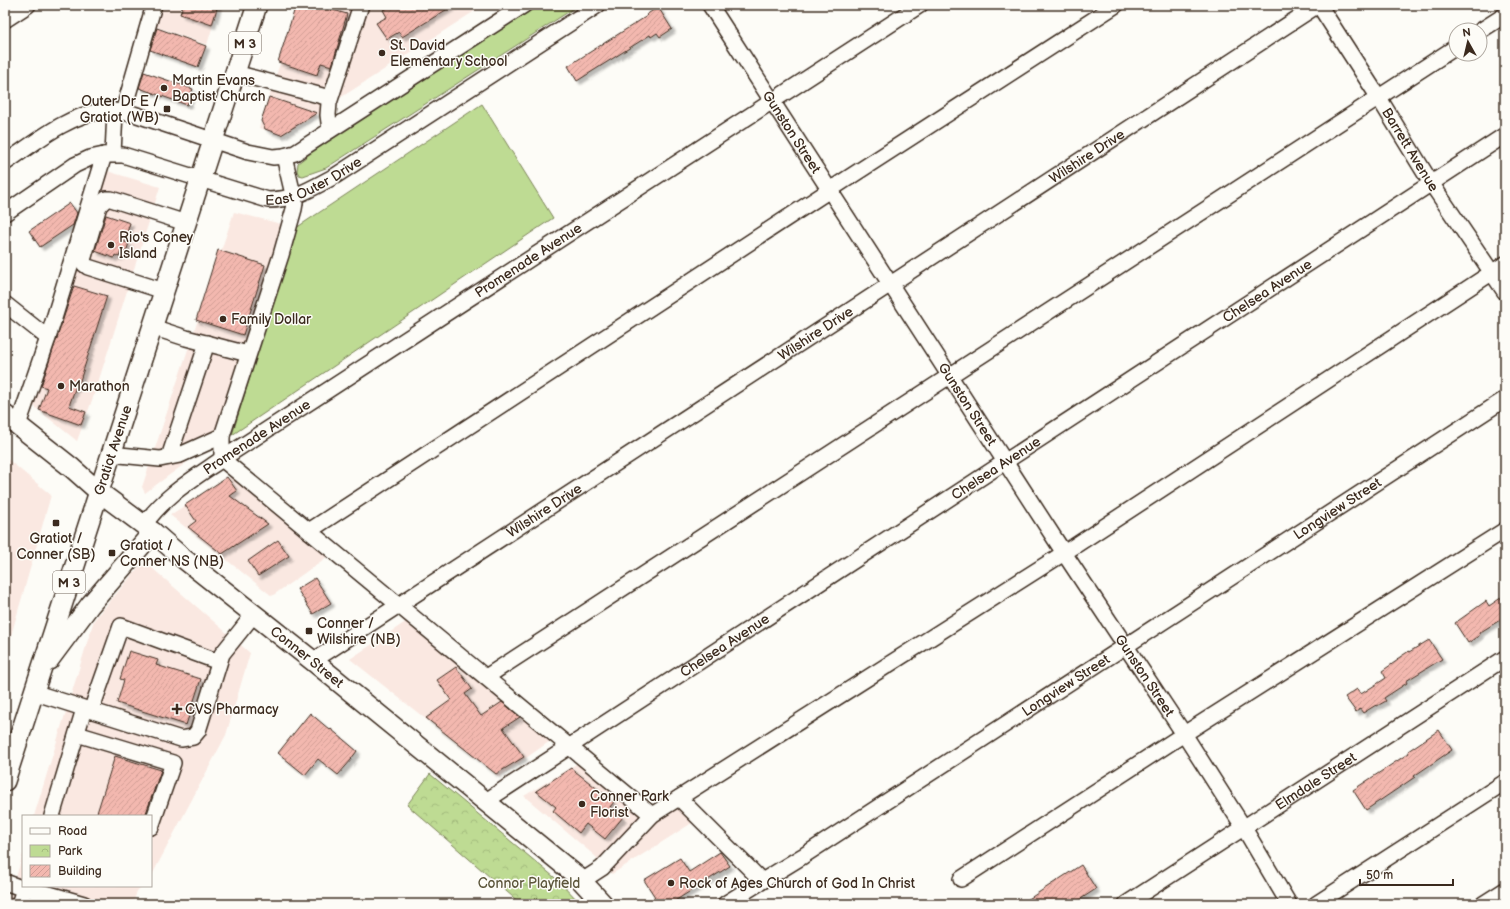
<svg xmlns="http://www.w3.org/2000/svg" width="1510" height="909" viewBox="0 0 1510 909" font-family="'Balsamiq Sans',sans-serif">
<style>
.built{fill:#fae8e1}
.grass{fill:#bedb93;stroke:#7c8258}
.park{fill:url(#park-crowns);stroke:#7c8258}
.building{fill:url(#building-hatch);stroke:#3b2a1e;filter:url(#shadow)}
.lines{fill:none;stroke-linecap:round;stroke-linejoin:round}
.minor-casing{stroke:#3b2a1e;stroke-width:18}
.major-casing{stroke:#3b2a1e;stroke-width:22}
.minor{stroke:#fdfcf7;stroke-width:15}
.major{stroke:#fdfcf7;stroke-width:19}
.poi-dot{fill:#3b2a1e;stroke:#fdfcf7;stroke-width:1.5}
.labels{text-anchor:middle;stroke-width:3;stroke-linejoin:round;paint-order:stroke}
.shield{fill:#fdfcf7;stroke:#75695f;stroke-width:1}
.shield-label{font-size:13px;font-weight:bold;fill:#3b2a1e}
.poi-label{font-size:14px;fill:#3b2a1e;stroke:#fdfcf7;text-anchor:start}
.street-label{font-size:14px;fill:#3b2a1e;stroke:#fdfcf7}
.park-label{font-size:14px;fill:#5c563b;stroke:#fdfcf7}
</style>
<defs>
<pattern id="park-crowns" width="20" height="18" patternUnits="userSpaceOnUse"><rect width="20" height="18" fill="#bedb93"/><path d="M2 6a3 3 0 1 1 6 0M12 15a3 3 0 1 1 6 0" fill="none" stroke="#a4bc7e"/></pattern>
<pattern id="building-hatch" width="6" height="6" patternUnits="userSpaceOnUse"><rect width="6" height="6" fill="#f3b8af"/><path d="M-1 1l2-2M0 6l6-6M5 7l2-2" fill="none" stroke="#d19e96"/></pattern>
<filter id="shadow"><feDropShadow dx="3.5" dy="3.5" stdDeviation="1" flood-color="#0004"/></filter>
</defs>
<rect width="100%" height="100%" fill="#fdfcf7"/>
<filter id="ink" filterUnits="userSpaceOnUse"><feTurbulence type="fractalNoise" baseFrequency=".025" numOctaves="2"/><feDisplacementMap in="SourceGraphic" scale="8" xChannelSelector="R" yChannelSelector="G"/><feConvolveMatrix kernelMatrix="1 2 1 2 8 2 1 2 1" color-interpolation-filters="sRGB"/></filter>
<g filter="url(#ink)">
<path class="built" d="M161,5h58l-12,40 -53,-19z
M299,5h57l-34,107 -40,23 -23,-7z
M368,5h116l-147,95z
M107,171l53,16 -65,205 -18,49 -46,-37z
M234,212l51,13 -72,218 -68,50 -3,-6z
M5,457l46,38 -46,162z
M232,476l95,81 -55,39 -102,-81z
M144,561l106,92 -24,82 -75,142v-61h-117l60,-196z
M410,619l44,43 58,37 41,40 -54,38 -149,-118z
M581,761l73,59 25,-16 16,17 -83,53 -17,-18 -71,-60z
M23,854v32h119l-5,5 -4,13h-125z"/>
<path class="grass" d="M540,5h39l-253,163 -23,8 -4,-1 -2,-4 1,-8 13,-10z
M482,104l71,114 -321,217 64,-207z"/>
<path class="park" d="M430,774l130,108 21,22h-60l-114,-99z"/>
<path class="building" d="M183,5h35l-6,20 -32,-11z
M296,5h20l31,9 -15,52 -11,-3 -4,12 -39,-13z
M391,5h63l-52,32 -3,-5 -12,7 -11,-16 11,-6 -4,-7z
M658,7l14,22 -12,8 -3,-4 -6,4 -1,-2 -73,46 -9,-15 79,-50 -1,-1z
M157,28l49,18 -8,21 -48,-17z
M144,72l49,17 -6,16 -48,-17z
M269,97l48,16 -36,22 -16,-6 -4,-8z
M70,203l7,10 -4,12 -33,22 -11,-16z
M106,215l24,8 -6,19 5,1 -3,9 -5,-1 -2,6 -4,-2 -1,3 -19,-7z
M218,250l47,15 -22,70 -47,-15z
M74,286l33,10 -29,91 -2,-1 -7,20 17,6 -5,13 -42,-15 8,-22 -6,-2z
M227,477l10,14 -7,5 38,28 -46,30 -34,-27 8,-6 -11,-16z
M278,540l11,16 -31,20 -10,-15z
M315,578l16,25 -18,11 -16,-25z
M1505,595v22l-26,16 1,2 -12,8 -13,-20 31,-22 3,5z
M1429,640l13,19 -36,22 1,2 -23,15 2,3 -9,5 -1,-1 -13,8 -3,-4 -4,3 -11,-15 12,-8 4,5 25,-16 -4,-7 16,-11 -1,-1 12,-8v1z
M129,651l29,9 -2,5 45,14 -15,46 -69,-22 7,-23 -4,-1z
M456,667l16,22 -7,5 16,22 21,-14 18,15 -17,11 21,29 -28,17 -70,-56 25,-18 -14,-20z
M310,713l20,17 1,-1 26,22 -6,8h1l-14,16 -20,-16 -13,16 -27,-22z
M1439,730l13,20 -38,26 1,1 -49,33 -13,-20 56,-37 -1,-2z
M115,756l46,14 -16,46h-49z
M571,768l43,34 -4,5 13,10 -18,22 -19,-15 -7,9 -26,-22 3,-4 -20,-16z
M720,852l10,14 -60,38h-26l11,-7 -11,-17 36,-22 9,14z
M1081,865l15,24 -23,15h-52z"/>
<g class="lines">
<g class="minor-casing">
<g id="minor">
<path id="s1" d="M710,5l354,548 120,181 60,94 45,76"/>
<path id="s2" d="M1319,5l60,93 52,85 74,109"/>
<path d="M5,20l23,-15"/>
<path d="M1480,31l25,-16"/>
<path d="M235,73l95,25"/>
<path d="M123,112l31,-107"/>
<path d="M330,130l-2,-15 1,-12 32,-98"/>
<path d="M113,154l2,-43"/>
<path d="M5,163c28,-19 64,-49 98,-52 10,0 20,1 31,3l114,38 25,5 11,-1 11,-3 229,-148"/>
<path id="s3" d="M5,213l70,-48 15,-7 14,-3h19l145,45c27,0 44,-12 67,-24l263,-171"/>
<path d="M164,291l-76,-24 -4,-3 -1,-4 16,-54 7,-7h5l75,24"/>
<path d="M5,304l43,34"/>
<path d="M152,327l34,11 62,16"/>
<path d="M18,425l30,-87 56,-183"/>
<path d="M110,454l50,5 20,-4 42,-19"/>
<path d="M169,457l38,-114"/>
<path d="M222,459l430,356"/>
<path d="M222,459v-23l59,-181 13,-46 1,-6 -11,-47"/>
<path id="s4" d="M144,525c20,-29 49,-46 78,-66l698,-454"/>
<path d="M309,531l533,-349 274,-177"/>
<path id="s5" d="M313,661l1005,-656"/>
<path d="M486,677l970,-630"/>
<path d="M33,692l148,47 12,-2 5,-6 24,-77 32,-40"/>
<path d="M91,711l30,-85 98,36"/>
<path d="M77,734l96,29 -22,64"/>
<path d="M679,798l83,83"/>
<path id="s6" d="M486,801l1019,-666"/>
<path d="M52,816l32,-107"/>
<path d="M961,879l223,-145 321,-204"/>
<path d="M582,881l20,-13 50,-53 412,-262 441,-289"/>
<path d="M5,882l19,7"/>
<path d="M19,904l5,-15 25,5 35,10"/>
<path id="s7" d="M725,904l78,-48 702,-457"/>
<path id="s8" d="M1126,904l379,-246"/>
<path d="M1316,904l189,-122"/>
<path d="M1483,904l22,-14"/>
</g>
</g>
<g class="major-casing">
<g id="major">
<path id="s9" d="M5,415l67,53 26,23 55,41 31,27 129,102 264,215 26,28"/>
<path d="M49,660l41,-55 63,-73"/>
<path id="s10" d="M5,781l252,-776"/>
</g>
</g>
<use href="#minor" class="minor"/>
<use href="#major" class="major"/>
</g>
</g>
<g class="poi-dot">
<circle cx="382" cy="53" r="4"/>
<circle cx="164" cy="88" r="4"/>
<rect x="163" y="105" width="8" height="8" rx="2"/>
<circle cx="111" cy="245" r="4"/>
<circle cx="223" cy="319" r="4"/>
<circle cx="61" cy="386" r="4"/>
<rect x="52" y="519" width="8" height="8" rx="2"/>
<rect x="108" y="549" width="8" height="8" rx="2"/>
<rect x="305" y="627" width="8" height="8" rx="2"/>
<path d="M175 703h4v4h4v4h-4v4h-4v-4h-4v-4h4z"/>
<circle cx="582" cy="804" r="4"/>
<circle cx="671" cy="883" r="4"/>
</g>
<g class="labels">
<g class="shield">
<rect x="229" y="32" width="32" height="22" rx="3"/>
<rect x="53" y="571" width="32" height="22" rx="3"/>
</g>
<g class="shield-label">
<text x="245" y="48">M 3</text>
<text x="69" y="587">M 3</text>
</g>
<g class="poi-label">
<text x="390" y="50">St. David<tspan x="390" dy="16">Elementary School</tspan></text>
<text x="172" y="85">Martin Evans<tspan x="172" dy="16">Baptist Church</tspan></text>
<text x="159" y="106" text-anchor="end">Outer Dr E /<tspan x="159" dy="16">Gratiot (WB)</tspan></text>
<text x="119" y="242">Rio's Coney<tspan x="119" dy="16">Island</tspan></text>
<text x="231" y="324">Family Dollar</text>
<text x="69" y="391">Marathon</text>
<text x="56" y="543" text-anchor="middle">Gratiot /<tspan x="56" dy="16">Conner (SB)</tspan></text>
<text x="120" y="550">Gratiot /<tspan x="120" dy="16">Conner NS (NB)</tspan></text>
<text x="317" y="628">Conner /<tspan x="317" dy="16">Wilshire (NB)</tspan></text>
<text x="185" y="714">CVS Pharmacy</text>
<text x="590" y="801">Conner Park<tspan x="590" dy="16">Florist</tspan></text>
<text x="679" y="888">Rock of Ages Church of God In Christ</text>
</g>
<g class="street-label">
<text dy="5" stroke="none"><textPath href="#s1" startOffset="151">Gunston Street</textPath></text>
<text dy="5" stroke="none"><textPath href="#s2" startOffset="171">Barrett Avenue</textPath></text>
<text dy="5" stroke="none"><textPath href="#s5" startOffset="924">Wilshire Drive</textPath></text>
<text dy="5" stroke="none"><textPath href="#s3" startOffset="336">East Outer Drive</textPath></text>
<text dy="5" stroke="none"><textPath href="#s4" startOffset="468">Promenade Avenue</textPath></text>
<text dy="5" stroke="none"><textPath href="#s6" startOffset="933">Chelsea Avenue</textPath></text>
<text dy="5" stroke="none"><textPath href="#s5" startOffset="600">Wilshire Drive</textPath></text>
<text dy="5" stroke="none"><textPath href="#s1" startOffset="475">Gunston Street</textPath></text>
<text dy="5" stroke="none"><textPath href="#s4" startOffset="144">Promenade Avenue</textPath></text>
<text dy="5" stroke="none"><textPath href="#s10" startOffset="348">Gratiot Avenue</textPath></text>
<text dy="5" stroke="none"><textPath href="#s6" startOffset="609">Chelsea Avenue</textPath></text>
<text dy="5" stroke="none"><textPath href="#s7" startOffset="729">Longview Street</textPath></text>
<text dy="5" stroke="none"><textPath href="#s5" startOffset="276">Wilshire Drive</textPath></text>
<text dy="5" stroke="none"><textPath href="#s6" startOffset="285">Chelsea Avenue</textPath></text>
<text dy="5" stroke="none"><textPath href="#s9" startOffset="387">Conner Street</textPath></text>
<text dy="5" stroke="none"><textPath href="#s1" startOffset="799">Gunston Street</textPath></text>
<text dy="5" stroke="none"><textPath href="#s7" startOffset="405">Longview Street</textPath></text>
<text dy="5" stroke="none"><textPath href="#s8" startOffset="226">Elmdale Street</textPath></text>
</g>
<g class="park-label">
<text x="529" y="888">Connor Playfield</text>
</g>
</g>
<rect width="1510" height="909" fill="none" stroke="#fdfcf7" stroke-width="20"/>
<rect x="10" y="10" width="1490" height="889" fill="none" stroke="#3b2a1e" stroke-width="1.5" filter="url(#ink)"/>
<rect x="22" y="815" width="130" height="72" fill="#fdfcf7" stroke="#afa8a0"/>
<rect x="30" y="828" width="20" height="6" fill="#fdfcf7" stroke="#afa8a0"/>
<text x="58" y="835" font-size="12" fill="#3b2a1e">Road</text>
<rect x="30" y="845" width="20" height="12" fill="url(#park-crowns)" stroke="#afa8a0"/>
<text x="58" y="855" font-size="12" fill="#3b2a1e">Park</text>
<rect x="30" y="865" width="20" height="12" fill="url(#building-hatch)" stroke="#afa8a0"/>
<text x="58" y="875" font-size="12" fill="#3b2a1e">Building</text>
<g transform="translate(1468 42) rotate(352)"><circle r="19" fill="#fdfcf7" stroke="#afa8a0"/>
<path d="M0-3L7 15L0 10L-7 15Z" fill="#3b2a1e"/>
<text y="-6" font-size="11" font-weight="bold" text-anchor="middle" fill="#3b2a1e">N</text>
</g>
<path d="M1360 879v6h93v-6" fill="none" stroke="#3b2a1e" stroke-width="2"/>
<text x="1366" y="879" font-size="12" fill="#3b2a1e" stroke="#fdfcf7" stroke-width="3" paint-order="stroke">50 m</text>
</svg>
